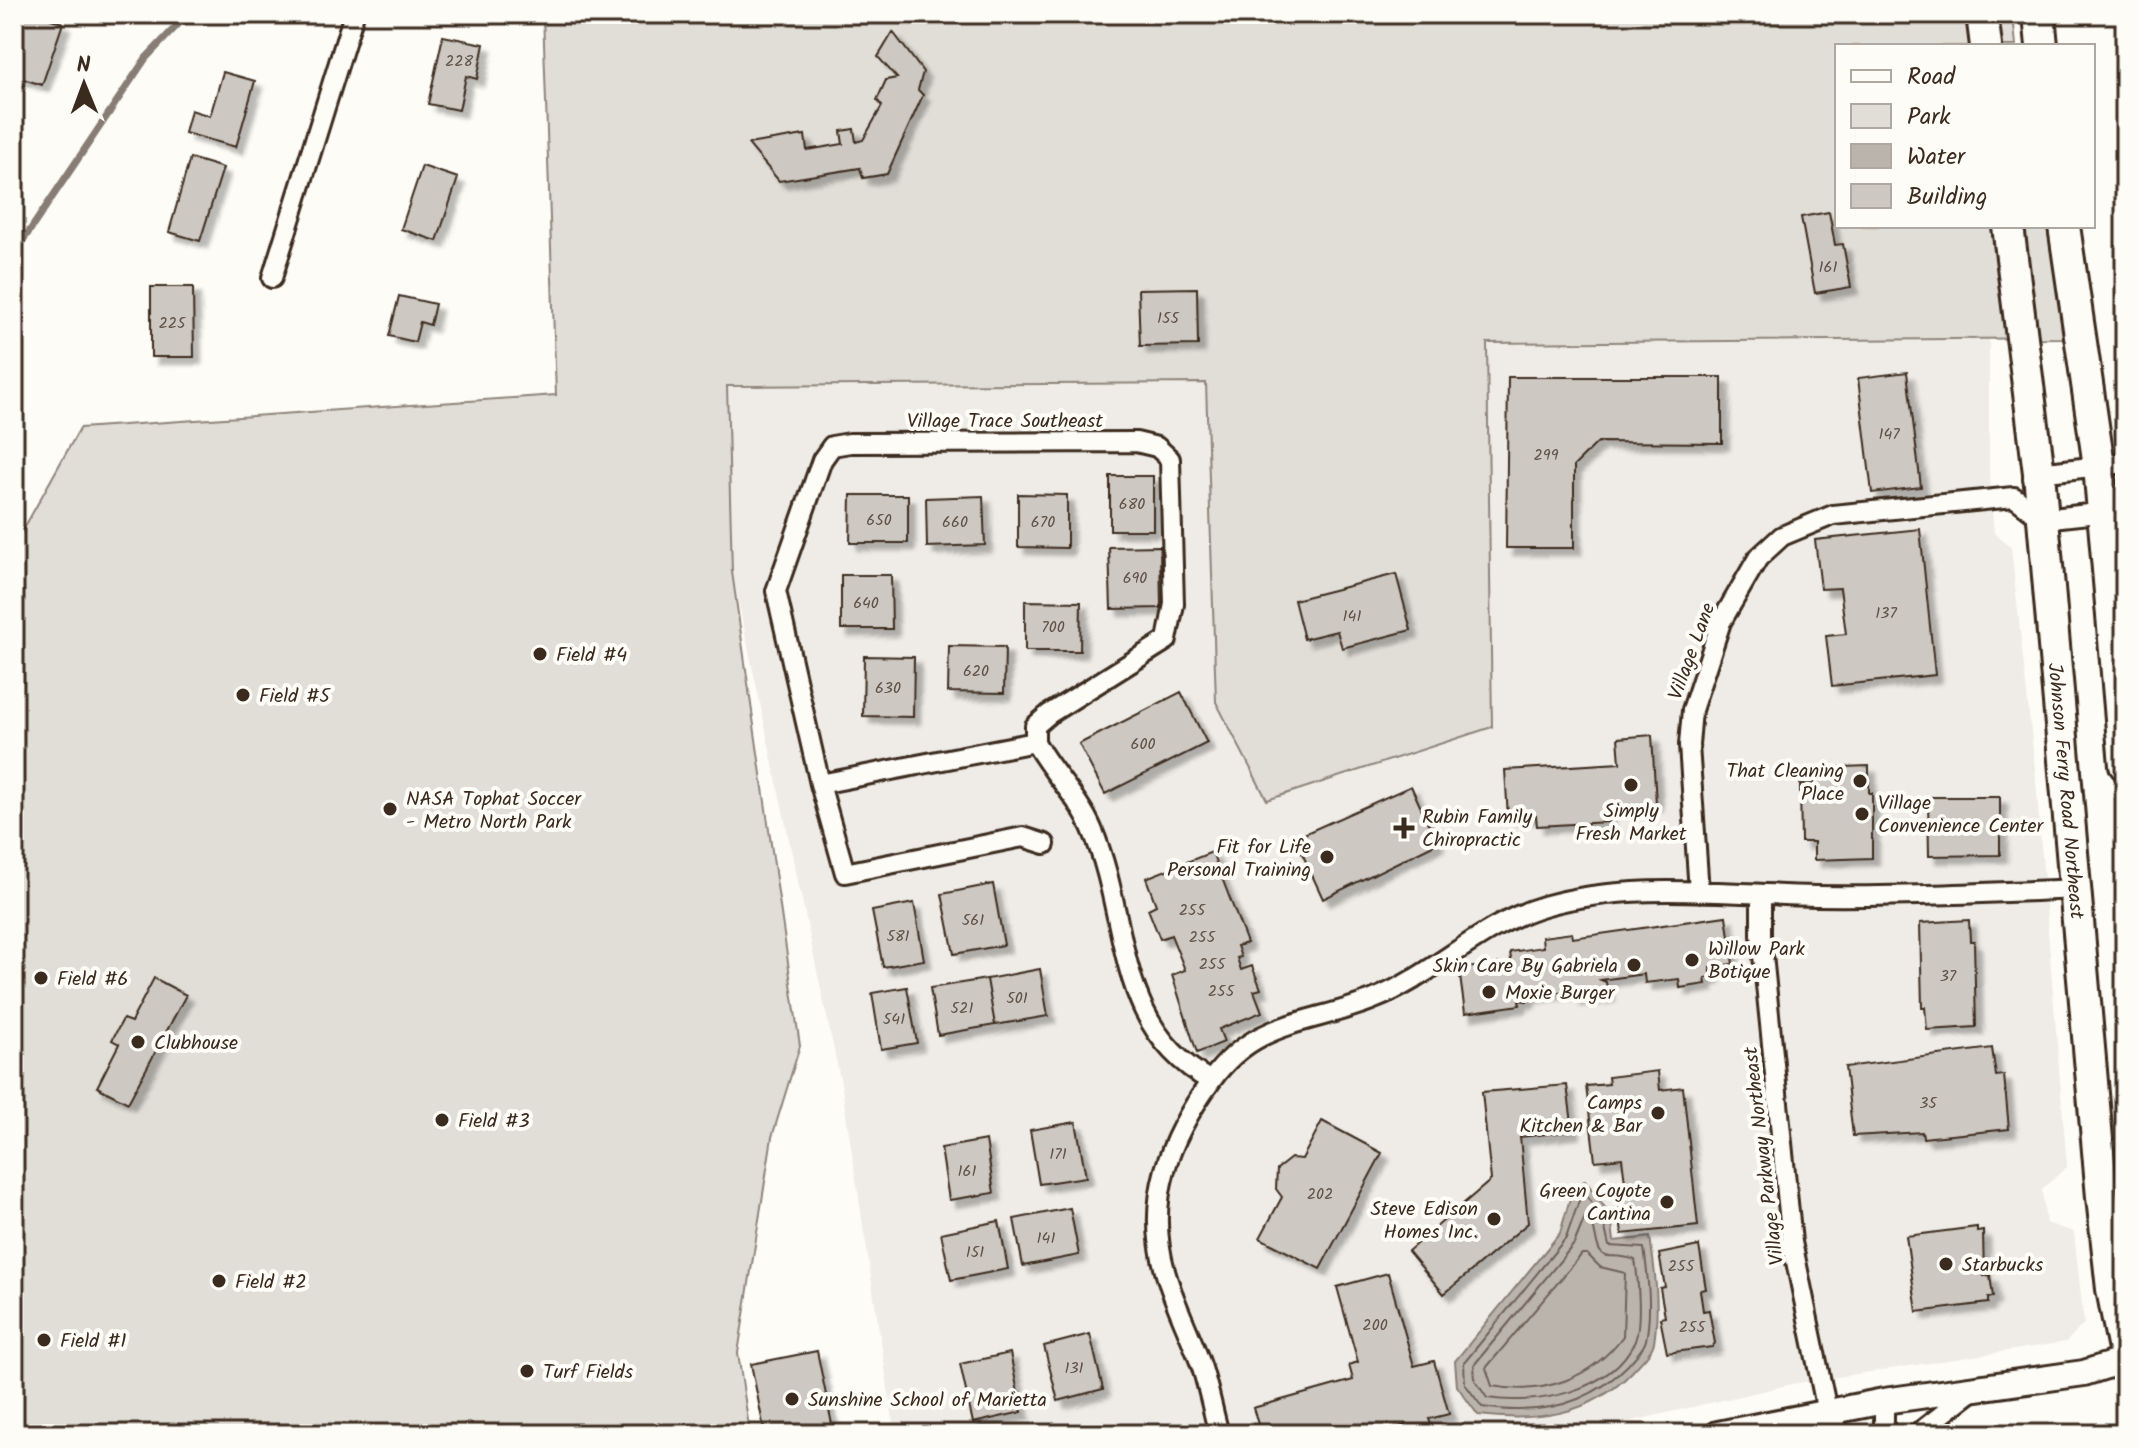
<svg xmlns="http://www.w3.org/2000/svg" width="2139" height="1448" viewBox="0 0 2139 1448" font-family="Kalam,sans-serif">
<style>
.built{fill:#efece7}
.green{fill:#e1ded7;stroke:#8e847a;stroke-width:2}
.water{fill:#bbb4ad;stroke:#887d74;stroke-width:2}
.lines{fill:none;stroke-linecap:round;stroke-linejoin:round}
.shore{stroke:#6e6157;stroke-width:2}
.stream{stroke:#887d74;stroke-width:7}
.building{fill:#cdc8c2;stroke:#3b2a1e;stroke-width:2;filter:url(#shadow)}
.minor-casing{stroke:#3b2a1e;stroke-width:24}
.tertiary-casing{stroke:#3b2a1e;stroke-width:30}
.primary-casing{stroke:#3b2a1e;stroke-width:36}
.minor{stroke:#fdfcf7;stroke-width:18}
.tertiary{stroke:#fdfcf7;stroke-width:24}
.primary{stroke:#fdfcf7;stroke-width:30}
.poi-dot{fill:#3b2a1e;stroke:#fdfcf7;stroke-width:3}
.labels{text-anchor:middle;stroke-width:8;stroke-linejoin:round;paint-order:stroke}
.number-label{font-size:16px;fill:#605247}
.street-label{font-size:20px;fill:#3b2a1e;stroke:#fdfcf7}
.poi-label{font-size:20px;fill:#3b2a1e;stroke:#fdfcf7;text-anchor:start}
</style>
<defs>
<filter id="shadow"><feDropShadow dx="7" dy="7" stdDeviation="2" flood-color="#0004"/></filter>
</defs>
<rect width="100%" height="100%" fill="#fdfcf7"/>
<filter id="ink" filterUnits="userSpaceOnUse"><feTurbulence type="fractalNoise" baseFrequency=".0125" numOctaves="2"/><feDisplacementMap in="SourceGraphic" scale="16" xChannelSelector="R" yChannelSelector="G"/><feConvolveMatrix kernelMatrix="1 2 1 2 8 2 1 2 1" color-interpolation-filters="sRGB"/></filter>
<g filter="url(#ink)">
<path class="built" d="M1989,339v137l5,57 17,14 24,222 32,398 -25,22 4,34 28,9 10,92 -18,18 -274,42 -216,50h-681l-53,-346 -110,-516 -5,-186 479,-3 10,319 276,25 -5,-384z"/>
<path class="green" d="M543,14h1470l3,32h-179v180h210l19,112 -579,5 5,384 -225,73 -51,-98 -10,-319 -479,3 5,186 68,474 -28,91 -34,216 12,81h-736v-888l66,-118 476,-33z"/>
<path class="water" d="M1585,1180l26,36 3,25 36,-4c5,34 10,70 4,105 -2,11 -15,22 -22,30 -42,44 -96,50 -154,43l-21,-29 -2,-25 105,-128 11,-38z"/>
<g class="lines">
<path class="shore" d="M1581,1195l6,1 16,23 6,27 35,2c4,29 8,63 2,92 -2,9 -12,18 -18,25 -40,41 -91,51 -146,42l-17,-23 -1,-21 102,-125z
M1585,1217l8,6c8,50 11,25 42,37 3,18 7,63 0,81 -24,51 -99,65 -148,57l-12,-18 -1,-15 100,-121z
M1582,1254h5l13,13 25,6 -2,63c-31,42 -79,60 -131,50l-6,-18z"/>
<path class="stream" d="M14,254l132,-196 42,-44"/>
</g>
<path class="building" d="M20,14h16l27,9 -21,62 -28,-9v-44z
M893,32l30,40 -5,18 5,5 -36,79 -24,4 -3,-10 -81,13 -31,-37 57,-9 2,15 36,-6 -2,-13 13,-2 2,13 7,-2 19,-34 -5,-6 9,-20 11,-2 -19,-21z
M443,36l41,8 -7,35 -11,-3 -7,34 -31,-6z
M223,72l32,9 -19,66 -51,-14 6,-23 19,6z
M190,158l33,10 -23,73 -31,-9z
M422,166l36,12 -21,63 -36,-12z
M1829,212l6,33 8,-1 8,43 -36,6 -14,-76z
M151,287h42l1,70h-43z
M1197,288l1,57 -58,1 -2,-57z
M399,296l36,8 -5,21 -10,-3 -5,20 -26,-6z
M1907,372l14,115 -49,6 -14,-115z
M1508,377h214v66l-124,-1 -24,24v82h-68z
M1110,476h43v54h-43z
M1018,494l49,1v53l-49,-1z
M851,495h57v48h-58z
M983,496l2,49 -58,2 -1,-49z
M1920,529l15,146 -103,11 -6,-50 20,-2 -6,-46 -19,1 -6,-49z
M1160,546l1,62 -50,1 -2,-62z
M1396,574l15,56 -69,18 -5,-17 -33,8 -10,-39z
M841,575h50l1,54h-51z
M1025,601l56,1 -1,49h-55z
M949,646l56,1 -1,46 -56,-1z
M864,656l50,1 -1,60 -50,-1z
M1181,692l26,51 -102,51 -26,-50z
M1652,735l4,69 -49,3 1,15 -71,4 -1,-10 -28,1 -3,-47 115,-7 -2,-25z
M1869,766v27h3v65l-58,2v-18h-13l-1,-57 14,-1v-16z
M1411,786l26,57 -114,56 -28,-61z
M1928,797h72v58l-71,1z
M1212,852l35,91 -10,3 4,11 -4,1 4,12 11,-4 9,23 -7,2 8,21 -43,17 5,13 -27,11 -25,-78 13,-5 -14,-35 -11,4 -12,-30 8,-4 -10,-27z
M993,884l11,61 -50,9 -12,-60z
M914,903l10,57 -41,7 -11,-56z
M1726,916l7,48 -23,3 2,10 -7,1 1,6 -26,4 -1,-9 -34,4 -1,-9 -43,6 5,2 2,13 -34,4 -1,-7h-20l-26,4v5l-8,-1 1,5 -55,8 -6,-44 43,-6 1,6 9,-2 -2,-15 33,-5 -1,-10 30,-4 1,5z
M1969,920l1,21h4l2,86 -49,3 -2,-23h-3l-2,-84z
M1040,969l8,47 -53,9 -8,-46z
M154,978l32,17 -58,108 -31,-16 22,-43 -7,-4 11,-21 8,3z
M987,979l8,46 -57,10 -8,-47z
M907,987l10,56 -36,6 -9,-56z
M1992,1048l4,28 8,-1 5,54 -86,9 -1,-6 -69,4 -8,-69z
M1658,1071l2,19 23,-3 15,139 -76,8 -4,-35 9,-1 -5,-40 -27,3 -9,-75 23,-2 -1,-7z
M1567,1085l6,46 -53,6 8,86 -84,71 -36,-43 83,-71 -9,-88z
M1322,1121l60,32 -62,116 -60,-31 22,-41 -6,-8 1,-20 14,-11 11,1z
M1076,1122l10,55 -47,7 -9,-54z
M986,1140l8,53 -45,7 -8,-52z
M1070,1208l9,47 -56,11 -9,-47z
M999,1221l9,48 -57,11 -10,-47z
M1977,1227v5l6,-1 1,45 6,-1 3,22 -5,1v5l-71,9 -11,-76z
M1699,1246l7,43 -6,1 3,21 6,-1 6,33 -3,4 -45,6 -7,-35 5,-1 -5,-29 5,-1 -6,-33z
M1388,1273l26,93 20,-5 15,53 -20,5 2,6 -23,6 -2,-6 -31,9h-114l-8,-26 100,-28 -4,-15 9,-3 -21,-75z
M1090,1334l13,55 -45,12 -14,-55z
M817,1351l17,83h-69l-14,-70z
M1010,1353l12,59 -49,11 -13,-59z
M1108,1428l1,6h-27z"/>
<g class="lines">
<g class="minor-casing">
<path id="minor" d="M272,278l82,-264
M2033,478l6,-5 86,-10
M2014,497l29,22 82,-9
M820,784l215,-42
M1045,844l-22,-7 -178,36 -25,-89 -44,-193 46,-131 10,-14 18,-3 286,-1 21,5 13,12 4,145 -7,36 -118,74 -14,12v16c16,30 44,56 57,87 39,91 20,197 119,252 44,-62 99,-56 163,-82 61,-24 105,-74 170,-93 86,-25 183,-12 272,-10 86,1 174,-3 261,-7
M1699,892l-10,-147 3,-35 29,-88 37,-64 24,-22 51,-21 181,-18
M1761,894v41l31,307 35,169 14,23
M1211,1081c-42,58 -66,118 -46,190 9,33 26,64 37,97 7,22 11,44 17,66
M1884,1401v33
M1917,1434l58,-45"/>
</g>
<g class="tertiary-casing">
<path id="tertiary" d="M1718,1434l166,-33 200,-28 41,-13"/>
</g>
<g class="primary-casing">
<g id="primary">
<path d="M1982,14l4,32"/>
<path d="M2039,14l3,32"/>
<path id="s1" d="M2008,226l31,247 63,724 10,92 13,66"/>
<path d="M2064,226l35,240 26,299"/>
</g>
</g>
<use href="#minor" class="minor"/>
<use href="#tertiary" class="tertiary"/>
<use href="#primary" class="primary"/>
</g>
</g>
<g class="poi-dot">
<circle cx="540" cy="654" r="8"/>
<circle cx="243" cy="695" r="8"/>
<circle cx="1860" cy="781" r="8"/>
<circle cx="1631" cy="785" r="8"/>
<circle cx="390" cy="809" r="8"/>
<circle cx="1862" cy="814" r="8"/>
<path d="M1400 816h8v8h8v8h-8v8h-8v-8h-8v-8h8z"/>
<circle cx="1327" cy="857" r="8"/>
<circle cx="1692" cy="960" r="8"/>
<circle cx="1634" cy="965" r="8"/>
<circle cx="41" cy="978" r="8"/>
<circle cx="1489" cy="992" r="8"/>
<circle cx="138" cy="1042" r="8"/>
<circle cx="1658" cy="1113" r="8"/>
<circle cx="442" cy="1120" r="8"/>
<circle cx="1667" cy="1202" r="8"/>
<circle cx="1494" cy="1219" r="8"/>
<circle cx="1946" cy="1264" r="8"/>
<circle cx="219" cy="1281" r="8"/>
<circle cx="44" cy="1340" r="8"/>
<circle cx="527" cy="1371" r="8"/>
<circle cx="792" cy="1399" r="8"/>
</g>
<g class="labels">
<g class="number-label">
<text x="459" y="66">228</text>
<text x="1828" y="272">161</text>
<text x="1168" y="323">155</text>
<text x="172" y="328">225</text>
<text x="1889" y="439">147</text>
<text x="1546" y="460">299</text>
<text x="1132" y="509">680</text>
<text x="879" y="525">650</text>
<text x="955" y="527">660</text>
<text x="1043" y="527">670</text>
<text x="1135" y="583">690</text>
<text x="866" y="608">640</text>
<text x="1886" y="618">137</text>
<text x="1352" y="621">141</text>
<text x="1053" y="632">700</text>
<text x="976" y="676">620</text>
<text x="888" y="693">630</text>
<text x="1143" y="749">600</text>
<text x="1192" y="915">255</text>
<text x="973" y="925">561</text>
<text x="898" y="941">581</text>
<text x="1202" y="942">255</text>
<text x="1212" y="969">255</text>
<text x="1948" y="981">37</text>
<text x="1221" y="996">255</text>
<text x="1017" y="1003">501</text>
<text x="962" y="1013">521</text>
<text x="894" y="1024">541</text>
<text x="1928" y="1108">35</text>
<text x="1058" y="1159">171</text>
<text x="967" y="1176">161</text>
<text x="1320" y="1199">202</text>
<text x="1046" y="1243">141</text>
<text x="975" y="1257">151</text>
<text x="1681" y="1271">255</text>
<text x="1375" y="1330">200</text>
<text x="1692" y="1332">255</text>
<text x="1074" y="1373">131</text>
</g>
<g class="street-label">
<text x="1005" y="427">Village Trace Southeast</text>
<text transform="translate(1691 651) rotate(-70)" y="7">Village Lane</text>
<text dy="7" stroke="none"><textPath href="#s1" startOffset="568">Johnson Ferry Road Northeast</textPath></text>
<text transform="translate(1763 1156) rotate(-97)" y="7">Village Parkway Northeast</text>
</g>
<g class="poi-label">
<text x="556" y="661">Field #4</text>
<text x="259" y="702">Field #5</text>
<text x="1844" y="777" text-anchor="end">That Cleaning<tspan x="1844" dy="23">Place</tspan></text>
<text x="406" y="805">NASA Tophat Soccer<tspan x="406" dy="23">- Metro North Park</tspan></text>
<text x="1878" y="809">Village<tspan x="1878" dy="23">Convenience Center</tspan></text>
<text x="1631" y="817" text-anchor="middle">Simply<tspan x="1631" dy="23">Fresh Market</tspan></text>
<text x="1422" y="823">Rubin Family<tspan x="1422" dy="23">Chiropractic</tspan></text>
<text x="1311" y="853" text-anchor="end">Fit for Life<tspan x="1311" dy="23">Personal Training</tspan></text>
<text x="1708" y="955">Willow Park<tspan x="1708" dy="23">Botique</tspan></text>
<text x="1618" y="972" text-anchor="end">Skin Care By Gabriela</text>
<text x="57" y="985">Field #6</text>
<text x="1505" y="999">Moxie Burger</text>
<text x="154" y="1049">Clubhouse</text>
<text x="1642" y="1109" text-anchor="end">Camps<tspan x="1642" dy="23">Kitchen &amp; Bar</tspan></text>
<text x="458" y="1127">Field #3</text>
<text x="1651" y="1197" text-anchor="end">Green Coyote<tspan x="1651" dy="23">Cantina</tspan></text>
<text x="1478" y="1215" text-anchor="end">Steve Edison<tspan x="1478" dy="23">Homes Inc.</tspan></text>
<text x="1962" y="1271">Starbucks</text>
<text x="235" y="1288">Field #2</text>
<text x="60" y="1347">Field #1</text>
<text x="543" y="1378">Turf Fields</text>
<text x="808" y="1406">Sunshine School of Marietta</text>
</g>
</g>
<rect width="2139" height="1448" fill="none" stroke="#fdfcf7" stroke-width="48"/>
<rect x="24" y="24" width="2091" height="1400" fill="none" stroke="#3b2a1e" stroke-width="3" filter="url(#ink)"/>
<rect x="1835" y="44" width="260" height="184" fill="#fdfcf7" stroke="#afa8a0" stroke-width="2"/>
<rect x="1851" y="70" width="40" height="12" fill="#fdfcf7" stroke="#afa8a0" stroke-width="2"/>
<text x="1907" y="84" font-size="24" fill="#3b2a1e">Road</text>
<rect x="1851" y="104" width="40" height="24" fill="#e1ded7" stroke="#afa8a0" stroke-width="2"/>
<text x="1907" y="124" font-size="24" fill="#3b2a1e">Park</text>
<rect x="1851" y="144" width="40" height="24" fill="#bbb4ad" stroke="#afa8a0" stroke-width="2"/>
<text x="1907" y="164" font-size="24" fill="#3b2a1e">Water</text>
<rect x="1851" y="184" width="40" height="24" fill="#cdc8c2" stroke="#afa8a0" stroke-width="2"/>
<text x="1907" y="204" font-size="24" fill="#3b2a1e">Building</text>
<g transform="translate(84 84) rotate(359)" stroke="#fdfcf7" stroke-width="6" paint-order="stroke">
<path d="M0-6L14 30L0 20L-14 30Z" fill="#3b2a1e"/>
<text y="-12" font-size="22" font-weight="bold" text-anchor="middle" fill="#3b2a1e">N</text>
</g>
</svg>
